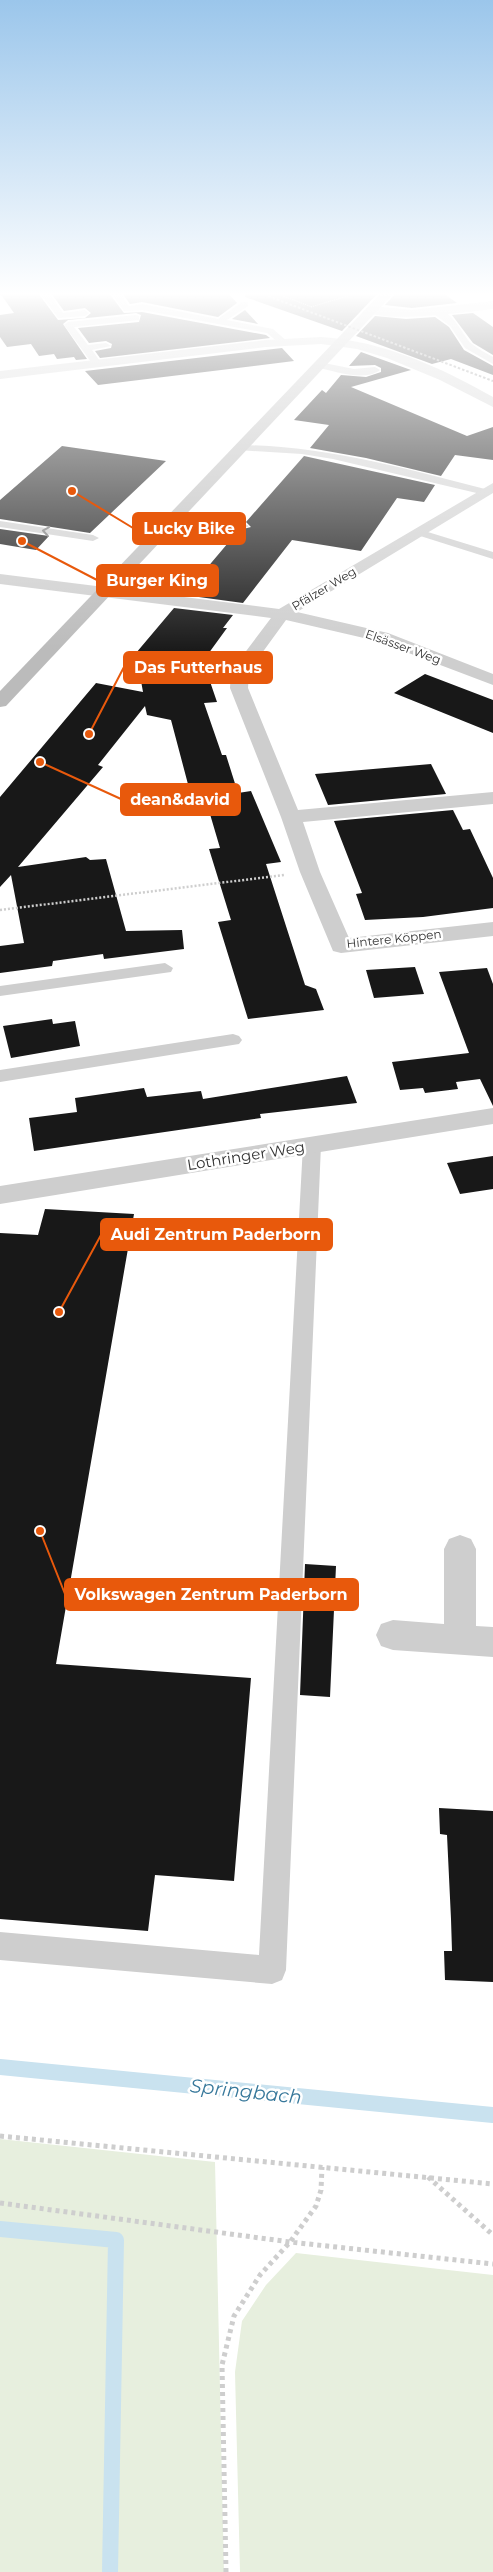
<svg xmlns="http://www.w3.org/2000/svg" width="493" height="2572" viewBox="0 0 493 2572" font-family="Montserrat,sans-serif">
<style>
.green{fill:#e7efde}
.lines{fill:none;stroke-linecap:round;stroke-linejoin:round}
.stream{stroke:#c9e2ef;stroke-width:16}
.building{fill:#181818}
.path-far2{stroke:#cecece;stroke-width:1;stroke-dasharray:1 1;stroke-linecap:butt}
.path-far1{stroke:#cecece;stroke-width:2.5;stroke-dasharray:2 2;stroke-linecap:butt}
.path{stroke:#cecece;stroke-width:5;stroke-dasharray:4 4;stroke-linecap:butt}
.lane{fill:#cecece;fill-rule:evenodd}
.street{fill:#cecece;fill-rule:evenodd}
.secondary{fill:#bbb;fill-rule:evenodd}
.rail{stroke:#868686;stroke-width:2;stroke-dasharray:2.5 2;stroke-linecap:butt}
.oneway{stroke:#787878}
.labels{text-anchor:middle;stroke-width:5;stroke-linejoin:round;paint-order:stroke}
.far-street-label{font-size:12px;fill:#313131;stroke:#fff}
.street-label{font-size:15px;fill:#313131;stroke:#fff}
.near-water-label{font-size:19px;font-style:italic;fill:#37789b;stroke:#fff}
.leader{fill:none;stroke:#e8590c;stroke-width:2}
.callout-dot{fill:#e8590c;stroke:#fff;stroke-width:2}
.callout{fill:#e8590c;stroke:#e8590c;stroke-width:2}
.callout-label{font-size:16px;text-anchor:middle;font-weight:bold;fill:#fff}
</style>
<rect width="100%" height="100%" fill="#fff"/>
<path class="green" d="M0,2139l215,23 9,410h-224z
M296,2253l197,22v297h-253l-5,-200 7,-51 24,-36z"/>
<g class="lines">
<path class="stream" d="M0,2067l493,48
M0,2229l116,11 -6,332"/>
</g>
<path class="building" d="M0,293h38l20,27 27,-2 6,-5 -6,-5 -21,3 -13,-18h58l15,20 18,-1 124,23 4,3 -170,20 -5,-7 16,-3 1,-4 -6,-3 -17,2 -11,-15 61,-6 2,-7 -5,-2 -68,7 -5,4 24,35 -11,1 -2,-3 -17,2 -3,-5 -15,2 -8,-12 -24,3 -7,-10v-22l14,-2z
M122,293h106l9,10 -19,14 -76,-15 -12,2z
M245,293h133l-36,38 -97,-34z
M396,293h47l14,10 -45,5 -27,-3z
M245,310l13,14 -26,-5z
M473,313l20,14v28l-20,-12 -21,-28z
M375,316l31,3 29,-2 14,10 15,23 29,16v9l-42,-16 -19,5 -76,-28z
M282,348l12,13 -196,24 -13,-14z
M361,352l50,18 -60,17 116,49 26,-9v33l-38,-5 -14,21 -75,-18 -56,-10 19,-23 -35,-5 28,-30 4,3 15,-18 25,2 15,-5v-4l-6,-3 -26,1z
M62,446l104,15 -76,72 -90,-14v-19z
M304,456l131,29 -11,17 -27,-4 -36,53 -69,-11 -49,63 -59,-8 55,-65 12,-3 -5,-5z
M0,529l49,7 -13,14 -36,-6z
M174,608l59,7 -10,13h4l-24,33 14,41 -13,1 18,52h4l12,38 13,-2 30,71 -15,2 39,121 11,4 8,21 -76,9 -30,-97 13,-2 -22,-71 11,-1 -18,-61 -13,1 -18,-68 -24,-5 -2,-9 -47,59 5,2 -85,100 68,-10 4,3 16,-1 20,72 56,-1 2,19 -80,10 -1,-5 -50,7 -1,5 -52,7v-27l24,-3 -13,-68 -11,12v-90l96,-114 47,9 -7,-39z
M425,674l68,26v33l-99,-40z
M431,764l15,30 -118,11 -13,-31z
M453,810l10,20 7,-1 23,49v30l-70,9 -58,3 -9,-26 6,-1 -28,-72z
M415,967l9,27 -50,4 -8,-28z
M487,968l6,16v122l-13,-27 -24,3 2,7 -33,4 -2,-5 -23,2 -8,-28 77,-9 -30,-81z
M52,1019l1,5 22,-3 5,25 -69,12 -8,-32z
M347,1076l10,27 -97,11 1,4 -227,33 -5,-33 48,-6 -2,-14 69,-10 3,9 54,-6 2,8z
M493,1156v33l-33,5 -13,-31z
M45,1209l89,5 -78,450 195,14 -17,203 -79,-6 -7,56 -148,-12v-686l38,2z
M305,1564l31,2 -6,131 -30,-2z
M439,1808l54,3v171l-48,-2 -1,-29h8l-1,-32 -4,-84 -7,-1z"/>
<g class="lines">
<path class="path-far2" d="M275,293l37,14
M311,307l43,-13"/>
<path class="path-far1" d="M0,910l284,-35"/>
<path class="path" d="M0,2136l493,48
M428,2177l65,58
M0,2203l290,39 203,22
M226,2572l-4,-207 12,-49 26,-41 30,-33 26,-36 5,-16 1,-23"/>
<path class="lane" d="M40,293h9l14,20 22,-3 4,3 -4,3 -27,2z
M111,293h9l9,13 13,-2 76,15 24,-17h6v4l-21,14 46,9 15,13 -8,2 -13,-11 -125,-23 -18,1z
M434,310c19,-2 27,24 38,34 6,5 14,9 21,13v7l-28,-16 -15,-22 -16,-12z
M136,315l3,1v4l-65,7 14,18 18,-2 5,3 -19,4 10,14 -5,3 -3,-1 -30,-41 4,-3z
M319,362l35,7 21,-2 5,3c-15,12 -47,1 -64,-3l-2,-2z
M241,445c85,1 166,24 248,45l1,2 -5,3 -152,-36 -31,-5 -65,-4v-4z
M203,517l40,6 6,3 -6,3 -44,-7v-4z
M0,521l93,14 6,3 -6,3 -93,-14z
M418,529l75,23v7l-79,-25 -2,-2z
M165,963l8,5 -2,4 -171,24v-10z
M233,1034l6,2 3,4 -3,4 -239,38v-12z
M312,1139l6,1 3,5 -35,825 -4,10 -10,4 -272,-24v-28l259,23 44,-810 3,-5z"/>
<path class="street" d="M493,301v8c-22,2 -113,16 -127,1l6,-4 40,4z
M321,337c62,4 119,30 172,60v10l-53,-27 -53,-22 -30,-9 -36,-5 -55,3 -266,32v-8l266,-31z
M493,483v10l-196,119 91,21 105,41v11l-116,-44 -91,-21 -37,51 -1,17 50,122 195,-18v12l-190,18 17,50 29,66 144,-16v14l-152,17 -8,-2 -33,-79 -19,-55 -51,-129 1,-17 40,-53 -271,-34v-10l279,35z
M493,1108v16l-493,80v-18z
M460,1535l11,4 5,10v77l17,1v30l-100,-7 -12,-4 -5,-11 5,-11 12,-4 51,4v-75l5,-10z"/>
<path class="secondary" d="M381,293h13l-388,413 -6,1v-16z"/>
<path class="rail" d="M260,293l233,88"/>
</g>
<defs><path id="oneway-chevron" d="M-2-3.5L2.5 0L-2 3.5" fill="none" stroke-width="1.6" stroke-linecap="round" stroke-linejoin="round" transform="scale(1.25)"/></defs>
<use class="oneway" href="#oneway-chevron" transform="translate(46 531) rotate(-171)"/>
<linearGradient id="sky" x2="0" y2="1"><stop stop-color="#9bc6eb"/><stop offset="0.45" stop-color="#fff"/><stop offset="1" stop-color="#fff" stop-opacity="0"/></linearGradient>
<rect width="493" height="653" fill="url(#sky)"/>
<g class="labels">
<g class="far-street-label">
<text transform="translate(324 589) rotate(-31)" y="4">Pfälzer Weg</text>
<text transform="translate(403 647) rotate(20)" y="4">Elsässer Weg</text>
<text transform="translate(394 939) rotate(-6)" y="4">Hintere Köppen</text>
</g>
<g class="street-label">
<text transform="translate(246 1156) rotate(-9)" y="5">Lothringer Weg</text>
</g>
<g class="near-water-label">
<text transform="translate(246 2091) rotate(6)" y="7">Springbach</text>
</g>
</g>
<path class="leader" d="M72 491L133 528M22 541L97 580M89 734L124 667M40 762L121 799M59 1312L101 1235M40 1531L65 1594"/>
<g class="callout-dot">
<circle cx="72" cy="491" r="5"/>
<circle cx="22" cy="541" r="5"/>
<circle cx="89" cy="734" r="5"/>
<circle cx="40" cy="762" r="5"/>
<circle cx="59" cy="1312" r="5"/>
<circle cx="40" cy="1531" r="5"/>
</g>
<g class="callout">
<rect x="133" y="513" width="112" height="31" rx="5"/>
<rect x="97" y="565" width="121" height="31" rx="5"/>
<rect x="124" y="652" width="148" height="31" rx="5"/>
<rect x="121" y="784" width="119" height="31" rx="5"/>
<rect x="101" y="1219" width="231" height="31" rx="5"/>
<rect x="65" y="1579" width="293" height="31" rx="5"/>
</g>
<g class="callout-label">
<text x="189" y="534">Lucky Bike</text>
<text x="157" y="586">Burger King</text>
<text x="198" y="673">Das Futterhaus</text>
<text x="180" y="805">dean&amp;david</text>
<text x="216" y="1240">Audi Zentrum Paderborn</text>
<text x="211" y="1600">Volkswagen Zentrum Paderborn</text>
</g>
</svg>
